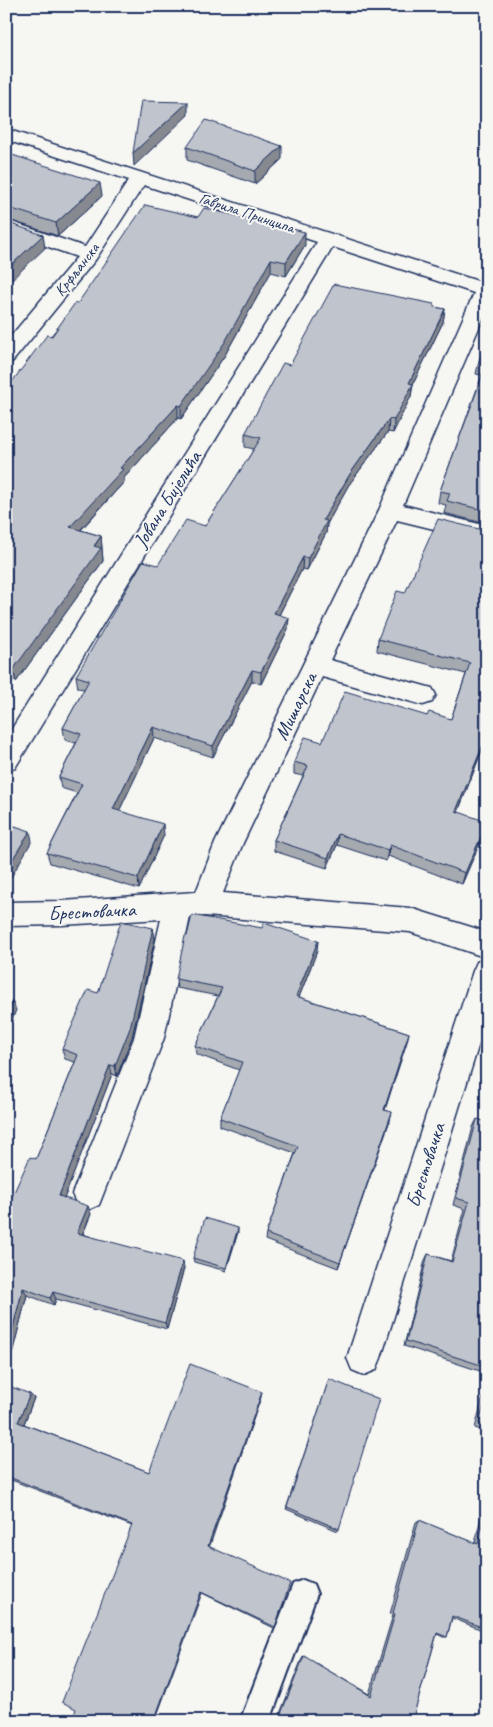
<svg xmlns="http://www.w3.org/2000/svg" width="493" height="1727" viewBox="0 0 493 1727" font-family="Caveat,sans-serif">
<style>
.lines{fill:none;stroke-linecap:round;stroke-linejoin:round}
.service-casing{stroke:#1b2f5e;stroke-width:4}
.minor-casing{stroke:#1b2f5e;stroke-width:3}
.service{fill:#f6f6f2;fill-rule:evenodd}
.minor{fill:#f6f6f2;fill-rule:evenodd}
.wall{fill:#a5a9b0;stroke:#1b2f5e}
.shaded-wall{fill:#868990;stroke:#1b2f5e}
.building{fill:#c0c4cd;stroke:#1b2f5e}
.labels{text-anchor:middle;stroke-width:4;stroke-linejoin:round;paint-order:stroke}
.far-street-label{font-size:16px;fill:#1b2f5e;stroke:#f6f6f2}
.street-label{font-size:20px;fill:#1b2f5e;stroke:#f6f6f2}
</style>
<rect width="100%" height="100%" fill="#f6f6f2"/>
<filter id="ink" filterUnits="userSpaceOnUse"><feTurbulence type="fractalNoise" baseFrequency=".02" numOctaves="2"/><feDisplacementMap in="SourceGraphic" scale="10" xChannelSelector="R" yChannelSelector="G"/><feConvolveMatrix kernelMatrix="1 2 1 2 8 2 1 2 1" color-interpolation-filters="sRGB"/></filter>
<g filter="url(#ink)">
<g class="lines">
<g class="service-casing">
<path id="service" d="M303,1580l10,4 4,10 -47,127h-30l53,-137z"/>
</g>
<g class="minor-casing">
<path id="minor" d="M6,129l481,155v25l-84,196 84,21v16l-90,-22 -67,140 102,28 4,7 -4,7 -9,3 -101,-28 -79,166 -20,50 187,15 77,24v26l-77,-26 -205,-16 -15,1 -26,121 -65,167 -11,5 -11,-5 -5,-11 62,-156 27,-119 -99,6 -56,1v-24l56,-1 134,-9 19,-49 164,-333 95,-217 -141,-46 -318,521 -9,3v-33l311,-496 -173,-57 -48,74 -83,102 -7,2v-21l71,-85 -71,-25v-12l79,27 44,-67 -123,-40z
M487,958v60l-106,340 -5,12 -12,5 -12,-5 -5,-12 126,-387 4,-9z"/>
</g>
<use href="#service" class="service"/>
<use href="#minor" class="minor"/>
</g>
<path class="wall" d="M187,147l95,12 -27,25 -68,-24z
M6,153l96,43 -44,40 -52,-17z
M305,245l-19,31 -15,-4 -46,83 -44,64 -3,-1 -54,60v4l-43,48 20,6 2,25 -87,121 -7,-3 -3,5v-294l72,-87z
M434,307l11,2 -2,13 -30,62 -2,12 -18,37 -5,-1 -40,54 -21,38 -1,9 -19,37 -5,-1 -23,46 9,14 -27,55 -9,-3 -39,76 -59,-19 -35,73 45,24 -25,54 -89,-26 -3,-10 30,-60 -16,-5 -2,-11 17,-34 -11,-3 -2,-12 21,-39 -6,-1 -2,-12 82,-111 47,-39 49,-77 -9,-2v-13l45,-69z
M487,339v185l-43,-11 2,-8 -8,-2 2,-12 42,-116 -6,-1 3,-13z
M487,531v215l-3,-1 -26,67 26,21 -22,51 -74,-28 -2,5 -49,-16 -10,23 -53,-17v-11l29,-64 -9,-2v-12l28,-20 105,-26 24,3 15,-45 -89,-23 1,-12 27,-46z
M153,928l2,11 -23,98 -15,39 -5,-2 -48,124 27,16 -8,20 101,34 -17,61 -111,-30 -2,6 -27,-10 -21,82 30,-218 39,-97 -10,-3 -3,-10 36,-56z
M317,951l-18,46 110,36 -24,77 5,10 -52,148 -73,-28 1,-6 29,-81 -75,-27v-8l19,-48 -43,-16 -1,-8 23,-50 -41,-8 -1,-9z
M477,1119l10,248 -4,5 -79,-26 21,-86 3,-6 23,7 14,-52 -12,-4 20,-78z
M238,1232l-12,39 -32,-9 -1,-4z
M329,1379l10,150 -1,2 -52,-22z
M487,1381v51l-12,-4z
M6,1385l28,13 -10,26 125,48 112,-75 -52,149 66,81 -1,1 -72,-35 -126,116 56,-183 -126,-48z
M487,1502v130l-35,-14 -5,19h-4l-6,-3 -25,87h-135l26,-65 66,38 24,-79 -3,-1 26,-92 3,-2 56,23 9,-39z"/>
<path class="shaded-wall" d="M188,102v13l-54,51 -1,-13z
M282,146v13l-27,25v-13z
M100,183l2,13 -44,40 -2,-13z
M305,232v13l-19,31v-14z
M43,235l2,13 -36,34v2l-3,3v-17z
M271,259v13l-46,83 -44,64v-13z
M445,309l-2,13 -30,62 -2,12 -18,37 1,-13 15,-37z
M178,405v13l-54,60v4l-52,57 -2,-12 50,-59z
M389,419l-1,13 -40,54 -21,38 -1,9 -19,37 1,-12 15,-38 27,-46z
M101,536l2,25 -87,121 -3,-12z
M303,557l-1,12 -28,56v-12z
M289,618l-1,11 -27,55v-12z
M6,667l3,12 -3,5z
M252,670v11l-39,76v-11z
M153,727l1,11 -39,82 -2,-11z
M487,735l-3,10 -30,77 2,-11z
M487,823l-3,10 -22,51 3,-11z
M163,824l1,11 -25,54 -1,-11z
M30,831l2,10 -26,45v-16z
M338,834l-1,11 -10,23 1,-10z
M390,845l-2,11 -2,5 2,-11z
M153,928l2,11 -23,98 -15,39 -2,-10z
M318,941l-1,10 -21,54v-9z
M12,1001l4,9 -10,26v-19z
M409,1033l-2,9 -25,76 2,-8z
M110,1065l2,9 -50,130 -3,-8z
M392,1112l-2,8 -52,148 2,-6z
M88,1206l3,8 -11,26 -3,-7z
M238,1228v4l-12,39v-3z
M183,1261l1,7 -17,61 -2,-6z
M23,1288l4,7 -21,82v-23z
M53,1292l3,7 -2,6 -4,-7z
M262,1392l-1,5 -52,151 -1,-2z
M30,1394l4,4 -11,28 -5,-4z
M201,1592l1,1 -47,128h-1z"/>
<path class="building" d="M141,101l47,1 -55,51z
M206,120l76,26 -27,25 -68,-24z
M6,153l94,30 -44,40 -50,-16z
M145,205l53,12 6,-9 101,24 -19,30 -15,-3 -46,83 -44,64 -3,-1 -58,63 3,1 -53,58 31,9 -7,10 7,2 -88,122 -7,-2v-179l3,-3 -3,-1v-95l41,-55 5,1 23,-33h3z
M6,222l37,13 -37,35z
M334,284l100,20v3l11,2 -36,74 4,1 -19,36 -5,-1 -39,55 -27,46 4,1 -19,37 -5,-1 -29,56 15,5 -28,54 -9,-2 -39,76 -60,-19 -40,82 50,15 -25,54 -91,-25 35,-69 -23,-7 22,-43 -18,-6 26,-48 -13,-4 67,-115 15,4 28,-45 19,6 56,-88 -16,-4 38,-71 7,2z
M487,339v172l-40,-10 3,-8 -10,-2 47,-128 -8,-2z
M438,519l49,12v204l-31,76 31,11v1l-22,50 -75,-28 -2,5 -50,-16 -10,24 -54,-18 34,-74 -14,-4 11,-25 17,5 23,-51 82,25 2,-4 22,7 19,-56 -92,-24 19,-48 8,2z
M6,823l24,8 -24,39z
M192,915l70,13 2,-5 54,18 -22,55 113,37 -25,77 8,2 -52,150 -74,-28 32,-88 -78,-28 22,-56 -47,-16 27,-58 -46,-9 9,-43h2z
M121,921l32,7 -23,100 -15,38 -5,-1 -51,131 29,10 -11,27 106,28 -18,62 -112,-31 -3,6 -27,-10 -17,66v-144l24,-53 6,2 42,-104 -16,-6 26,-59 10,3z
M6,1000l6,1 -6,16z
M477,1119l10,3v245l-81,-26 22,-87 24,8 17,-60 -13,-4z
M205,1218l33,10 -12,40 -33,-10z
M190,1364l72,28 -54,154 82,37 -15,44 -74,-35 -47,129h-82l4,-12 -14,-7 70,-177 -126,-49v-91l24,9 -12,28 131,50z
M329,1379l50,20 -40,130 -52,-22z
M487,1393v34l-8,-3z
M487,1507v122l-35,-13 -5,21 -10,-4 -25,88h-134l26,-65 67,40 24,-82 -2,-1 26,-93 59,24z"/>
</g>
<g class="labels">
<g class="far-street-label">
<text transform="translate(247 212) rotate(18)" y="6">Гаврила Принципа</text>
<text transform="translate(76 269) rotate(-52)" y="6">Крфљанска</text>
</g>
<g class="street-label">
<text transform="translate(167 499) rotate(-58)" y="7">Јована Бијелића</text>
<text transform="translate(295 706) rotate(-64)" y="7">Мишарска</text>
<text transform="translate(92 911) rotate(-3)" y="7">Брестовачка</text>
<text transform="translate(425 1165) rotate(-72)" y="7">Брестовачка</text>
</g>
</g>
<rect width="493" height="1727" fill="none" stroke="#f6f6f2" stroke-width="25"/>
<rect x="12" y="12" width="468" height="1702" fill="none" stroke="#1b2f5e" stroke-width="2" filter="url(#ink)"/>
</svg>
